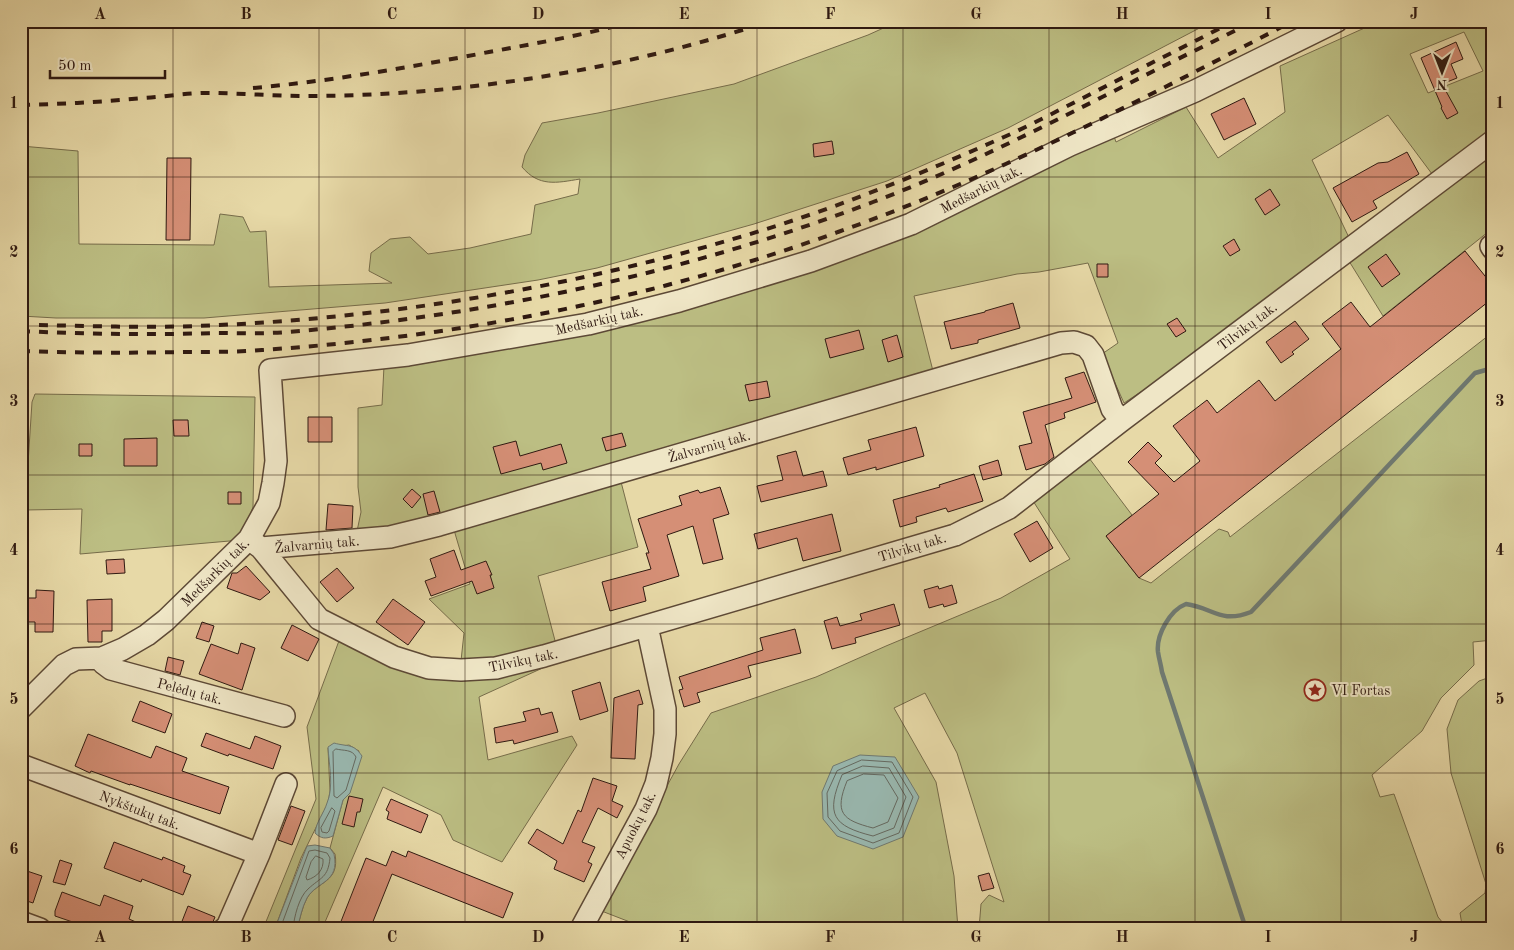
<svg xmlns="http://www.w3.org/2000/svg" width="1514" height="950" viewBox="0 0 1514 950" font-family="'Old Standard TT',serif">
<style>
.green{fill:#bcbe83;stroke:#766c4a;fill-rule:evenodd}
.water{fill:#99b9b1;stroke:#6f7971}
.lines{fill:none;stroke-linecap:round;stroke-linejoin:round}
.shore{stroke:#646961;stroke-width:1}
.stream{stroke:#6f7971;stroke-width:4.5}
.building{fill:#d58f76;stroke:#2f1911}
.minor-casing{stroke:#5d4936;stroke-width:24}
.minor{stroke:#efe6c6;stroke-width:21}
.rail{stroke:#2f1911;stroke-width:4;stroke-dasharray:9 9;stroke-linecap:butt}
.grid{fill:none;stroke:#2f1911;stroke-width:1;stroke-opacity:0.55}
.labels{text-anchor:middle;stroke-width:4;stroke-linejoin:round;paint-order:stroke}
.street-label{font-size:14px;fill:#2f1911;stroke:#efe6c6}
.poi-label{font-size:14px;fill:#2f1911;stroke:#efe6c6;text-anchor:start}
.neatline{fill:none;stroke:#2f1911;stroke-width:2}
.grid-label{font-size:16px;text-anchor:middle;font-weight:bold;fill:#2f1911}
</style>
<rect width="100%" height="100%" fill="#e7d9a7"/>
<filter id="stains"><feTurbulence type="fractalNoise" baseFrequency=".004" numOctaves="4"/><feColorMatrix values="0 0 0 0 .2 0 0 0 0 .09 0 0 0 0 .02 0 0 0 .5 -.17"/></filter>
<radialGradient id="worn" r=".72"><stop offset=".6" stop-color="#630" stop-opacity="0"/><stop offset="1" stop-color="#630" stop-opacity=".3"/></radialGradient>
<path class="green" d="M899,21h314l-205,107 -121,53 -133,43 -157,44 -59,12 -153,23 -181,15h-148l-35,-2v-170l57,5 1,93 135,1 6,-31 23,3 7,15 16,-1 3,56 123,-4 -23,-12 2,-18 19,-14 20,-2 18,17 42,-6 61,-14 4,-29 43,-11 2,-15c-24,4 -41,8 -58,-12l3,-12 17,-32 56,-10 136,-29 134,-49z
M1380,21h113v207l-110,88 -39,-63 -49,37 -171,113 -22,-49 16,-11 -30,-80 -49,9 -22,2 -103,22 19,75 -494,154 -83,11 5,-24 -3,-25v-79l24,-3 2,-39 284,-54 444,-181 4,11 70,-35 32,51 67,-46 -5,-46zM1464,32l19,39 -55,22 -18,-39zM1388,115l50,67 -85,64 -41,-86z
M1493,332v308l-20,2 1,23 -33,33 -19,33 -50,44 8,22 14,-3 44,123 10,12h-469l2,-25 8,-9 15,7 -47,-149 -32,-60 -31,15 42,74 18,94 4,53h-310l-49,-19 80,-146 32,-51 105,-36 70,-31 115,-48 69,-39 -42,-66 55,-43 49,65 -26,21 33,42 12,5 68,-54 9,3 2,5z
M35,394l220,3 -2,110 -12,33 -161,14 2,-45 -57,1 7,-108z
M620,478l18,69 -100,29 20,76 -14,4 3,10 -68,31 9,63 84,-24 5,9 -75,117 -49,-22 -12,-25 -58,-28 -61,142h-25c3,-10 5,-22 10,-31 10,-17 33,-15 28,-44l-5,-6 13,-48 7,-8 9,-41 -10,-6 -21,3 2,43 -2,12 -27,55 -24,65 4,6h-18l53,-130 -9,-72 36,-97 117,40 4,-37 -35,-34 41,-15 -16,-54z
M1493,676v253h-33l2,-4 -2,-12 25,-20 1,-9 -35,-111 -4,-44 11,-29 21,-19z"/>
<path class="water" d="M334,743c14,4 19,0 28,13l-12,37 -7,7 -10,36c-7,3 -12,3 -18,-3 1,-11 9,-20 12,-30 7,-16 2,-38 1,-56z
M860,755l35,2 24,40 -16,40 -30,12 -36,-13 -14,-17 -1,-27 11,-26z
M315,845l15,3 4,6c6,29 -17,27 -27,44 -5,9 -7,21 -10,31h-16l-4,-6 30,-77z"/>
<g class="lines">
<path class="shore" d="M336,749c8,2 16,0 20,8l-10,33 -9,8 -3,-2 -1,-44z
M862,760l30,2 21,35 -14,36 -26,10 -33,-12 -12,-14 -1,-24 10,-22z
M863,766l26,2 17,29 -12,31 -21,8c-40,-10 -48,-21 -31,-61z
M864,774l20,1 14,23 -10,24 -15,6c-31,-8 -39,-15 -26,-47z
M332,808l3,3 -6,20 -2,2 -5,-1 -1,-4z
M316,856l7,3c1,11 -6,18 -16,21l-1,-3 5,-15z
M284,929l-1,-8 26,-70 6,-1 12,3 3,5c-2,20 -9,19 -22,31 -9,8 -14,28 -15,40"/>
<path class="stream" d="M1246,929l-84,-257c-1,-7 -3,-13 -4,-20 -2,-17 12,-42 28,-48 28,4 34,20 65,8l224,-239 18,-5"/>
</g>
<path class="building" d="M1456,42l7,17 -12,5 6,14 -15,6 16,29 -11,6 -6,-11 1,-1 -21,-49z
M1244,98l12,26 -32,16 -13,-26z
M832,141l2,13 -20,3 -1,-13z
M1407,152l12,22 -46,27 4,7 -25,14 -19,-34 45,-25 10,-1z
M167,158h24l-1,82h-24z
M1270,189l10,16 -15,10 -10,-16z
M1234,239l6,11 -10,6 -7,-10z
M1465,251l28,35v12l-354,280 -33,-42 53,-42 -31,-32 20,-20 14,14 -7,7 19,19 26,-21 -27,-35 34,-26 10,13 42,-33 16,21 66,-52 -19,-25 29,-22 19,25z
M1386,254l14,20 -18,13 -14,-20z
M1097,264h11v13h-11z
M1013,303l7,25 -42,12v3l-27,6 -7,-27 41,-10v-1z
M1177,318l9,13 -10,6 -9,-13z
M1295,321l14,18 -17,13 2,2 -13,9 -15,-21z
M859,330l5,19 -34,9 -5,-19z
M897,335l6,22 -15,5 -6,-22z
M1084,372l12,30 -32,11 1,5 -20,7 9,32 -9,7 -19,6 -7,-24 13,-3 -9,-31 49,-14 -7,-20z
M767,381l3,16 -21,4 -4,-16z
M308,417h24v25h-24z
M173,420h15l1,16h-15z
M916,427l8,29 -48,14v-3l-28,8 -5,-17 28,-8 -3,-10z
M622,433l4,13 -20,5 -4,-13z
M157,438v28h-33v-27z
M516,441l4,15 41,-12 6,19 -24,7 -2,-7 -40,11 -8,-27z
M79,444h13v12h-13z
M796,451l7,25 20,-5 4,15 -66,16 -4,-16 26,-6 -6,-24z
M998,460l4,15 -19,5 -4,-14z
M974,474l9,27 -35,11 -2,-4 -30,9 1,5 -17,5 -7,-27 47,-13 -1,-2z
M720,487l9,27 -16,5 10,40 -20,5 -10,-38 -26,9 12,41 -36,11 3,14 -36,10 -8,-29 49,-13 -5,-16h3l-11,-34 44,-14 -3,-9 19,-6 2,3z
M412,489l9,8 -9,11 -9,-9z
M434,491l6,21 -12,3 -5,-21z
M228,492h13v12h-13z
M328,504l25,2 -1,22 -26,2z
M832,514l9,37 -38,10 -6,-23 -39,11 -4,-15z
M1037,521l16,27 -23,14 -16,-28z
M454,550l7,20 25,-9 6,14h-2l4,13 -17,6 -5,-13 -41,15 -6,-15 11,-4 -6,-18z
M124,559l1,14 -18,1 -1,-14z
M246,566l24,26 -10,8 -33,-12 5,-15h5z
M337,568l17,20 -17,14 -17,-20z
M952,585l5,18 -13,4 -1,-3 -14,4 -5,-18 14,-4 1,3z
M36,590l18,1 -1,41h-18v-10h-14v-24h15z
M112,599v32h-10v11h-14l-1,-42z
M393,599l32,23 -17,23 -32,-23z
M894,604l6,21 -45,13 1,5 -24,6 -8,-28 13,-4 3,9 22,-6 -2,-6z
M202,622l12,4 -5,16 -13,-4z
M292,625l27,14 -11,22 -27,-13z
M795,629l6,24 -53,13 3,11 -54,16 3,9 -16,5 -5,-17 4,-1 -4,-12 84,-27 -3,-12z
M241,643l14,5 -13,42 -43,-16 12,-30 27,10z
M168,657l16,4 -4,14 -15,-4z
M600,682l8,29 -28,9 -8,-29z
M639,690l4,14 -5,1 -3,54 -24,-1 3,-60z
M140,701l32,13 -7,19 -33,-12z
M539,708l2,7 11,-3 6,20 -44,12 -1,-4 -17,3 -2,-15 32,-7 -3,-9z
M206,733l44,16 5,-13 26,10 -8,23 -44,-15 -1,2 -27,-10z
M88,734l63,24 5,-12 31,12 -5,13 47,16 -9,27 -90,-30v1l-39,-14 -1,2 -15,-7z
M593,778l24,8 -5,15 11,5 -6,12 -19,-10 -16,34 13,5 -7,15 4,2 -8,18 -30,-13 3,-8 -29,-18 9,-14 26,15 15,-34 3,2z
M349,796l14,3 -3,13h-3l-3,15 -12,-3z
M391,799l37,16 -7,18 -34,-14 2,-7 -3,-2z
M291,806l14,5 -13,34 -14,-5z
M114,842l48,18 1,-3 22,9 -2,6 8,3 -8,20 -41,-16 -1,3 -37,-14z
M392,851l14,6 2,-6 105,42 -10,25 -111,-44 -22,55h-32l28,-71 20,8z
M60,860l12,4 -7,21 -12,-3z
M21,869l21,7 -9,27 -12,-4z
M989,873l5,15 -12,3 -4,-15z
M62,892l38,14 4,-11 29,11 -4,13 23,10h-59l-38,-13v-5z
M188,906l27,11 -5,12h-31z"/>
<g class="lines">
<g class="minor-casing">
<path id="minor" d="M1491,246l2,3
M253,542l8,6 129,-11 49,-12 622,-182 13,-1 12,4 7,9 19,54 9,12
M261,548l58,71 75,38 35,11 32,2 35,-2 48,-12 411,-121 54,-27 112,-87 372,-280
M102,658l1,5 8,6 173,47
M21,708l43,-43 12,-6 26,-1 21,-9 24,-14 19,-15 83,-81 20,-36 4,-20 3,-22 -6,-91 138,-15 180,-31 91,-23 132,-40 100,-37 159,-79 125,-54 142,-70
M21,765l238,89
M21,922l19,7
M224,929l3,-2 32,-73 27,-70
M581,929l65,-120 10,-25 6,-26 3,-24v-25l-18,-83"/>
</g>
<use href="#minor" class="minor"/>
<path class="rail" d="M253,88c79,-7 158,-21 236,-36 48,-9 97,-17 144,-31
M21,105c41,-1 81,-3 122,-7 21,-1 43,-5 64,-5 33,0 66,3 99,3 154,0 318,-26 464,-75
M39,325c52,1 105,3 157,1 196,-7 393,-41 580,-100 78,-25 154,-56 228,-89 27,-12 53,-26 79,-39 50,-26 101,-51 151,-77
M21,331c65,3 130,4 195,2 23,0 47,1 71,-1 199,-16 399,-59 586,-130 85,-32 166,-73 247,-114 45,-23 89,-44 134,-67
M21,351c56,2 112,2 168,1 24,0 49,0 73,-2 196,-13 391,-51 576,-118 158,-56 307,-134 455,-211"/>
</g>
<path class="grid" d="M173,21v908M319,21v908M465,21v908M611,21v908M757,21v908M903,21v908M1049,21v908M1195,21v908M1341,21v908M21,177h1472M21,326h1472M21,475h1472M21,624h1472M21,773h1472"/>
<defs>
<g id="sight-ring" transform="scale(1.125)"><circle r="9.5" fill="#efe6c6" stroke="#8f2418" stroke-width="1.5"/><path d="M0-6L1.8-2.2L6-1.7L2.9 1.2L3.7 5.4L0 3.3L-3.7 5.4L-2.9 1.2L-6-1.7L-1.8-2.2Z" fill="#8f2418"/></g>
</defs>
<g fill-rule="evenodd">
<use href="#sight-ring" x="1315" y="690"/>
</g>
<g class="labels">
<g class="street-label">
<text transform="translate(981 189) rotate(-27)" y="5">Medšarkių tak.</text>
<text transform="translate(599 320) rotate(-13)" y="5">Medšarkių tak.</text>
<text transform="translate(1247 326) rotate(-37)" y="5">Tilvikų tak.</text>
<text transform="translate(709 446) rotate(-16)" y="5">Žalvarnių tak.</text>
<text transform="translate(317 544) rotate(-5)" y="5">Žalvarnių tak.</text>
<text transform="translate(912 547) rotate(-17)" y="5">Tilvikų tak.</text>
<text transform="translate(215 572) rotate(-45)" y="5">Medšarkių tak.</text>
<text transform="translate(523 660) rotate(-12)" y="5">Tilvikų tak.</text>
<text transform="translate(190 691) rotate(15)" y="5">Pelėdų tak.</text>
<text transform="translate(140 810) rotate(21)" y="5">Nykštukų tak.</text>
<text transform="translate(635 825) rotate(-63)" y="5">Apuokų tak.</text>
</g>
<g class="poi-label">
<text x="1331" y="695">VI Fortas</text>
</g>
</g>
<rect width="1514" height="950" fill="none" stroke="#e7d9a7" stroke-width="55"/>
<g transform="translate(1442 72) rotate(180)" stroke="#efe6c6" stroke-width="4" paint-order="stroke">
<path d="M0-4L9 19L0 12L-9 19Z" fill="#2f1911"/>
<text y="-8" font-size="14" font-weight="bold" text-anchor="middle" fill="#2f1911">N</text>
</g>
<path d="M50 70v8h115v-8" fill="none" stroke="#2f1911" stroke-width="2.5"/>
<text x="58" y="70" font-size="15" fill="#2f1911" stroke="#efe6c6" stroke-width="4" paint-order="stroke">50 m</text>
<rect x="28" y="28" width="1458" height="894" class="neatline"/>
<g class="grid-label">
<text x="100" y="19">A</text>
<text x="246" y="19">B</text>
<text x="392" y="19">C</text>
<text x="538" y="19">D</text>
<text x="684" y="19">E</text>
<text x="830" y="19">F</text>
<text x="976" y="19">G</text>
<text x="1122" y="19">H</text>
<text x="1268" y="19">I</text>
<text x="1414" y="19">J</text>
<text x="14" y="108">1</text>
<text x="1500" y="108">1</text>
<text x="14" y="257">2</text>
<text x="1500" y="257">2</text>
<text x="14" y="406">3</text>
<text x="1500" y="406">3</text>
<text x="14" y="555">4</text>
<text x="1500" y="555">4</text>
<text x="14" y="704">5</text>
<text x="1500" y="704">5</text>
<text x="14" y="854">6</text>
<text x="1500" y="854">6</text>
<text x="100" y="942">A</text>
<text x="246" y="942">B</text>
<text x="392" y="942">C</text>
<text x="538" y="942">D</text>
<text x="684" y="942">E</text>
<text x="830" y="942">F</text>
<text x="976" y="942">G</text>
<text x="1122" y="942">H</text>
<text x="1268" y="942">I</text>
<text x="1414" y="942">J</text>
</g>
<rect width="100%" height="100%" filter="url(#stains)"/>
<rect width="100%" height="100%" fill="url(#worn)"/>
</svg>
